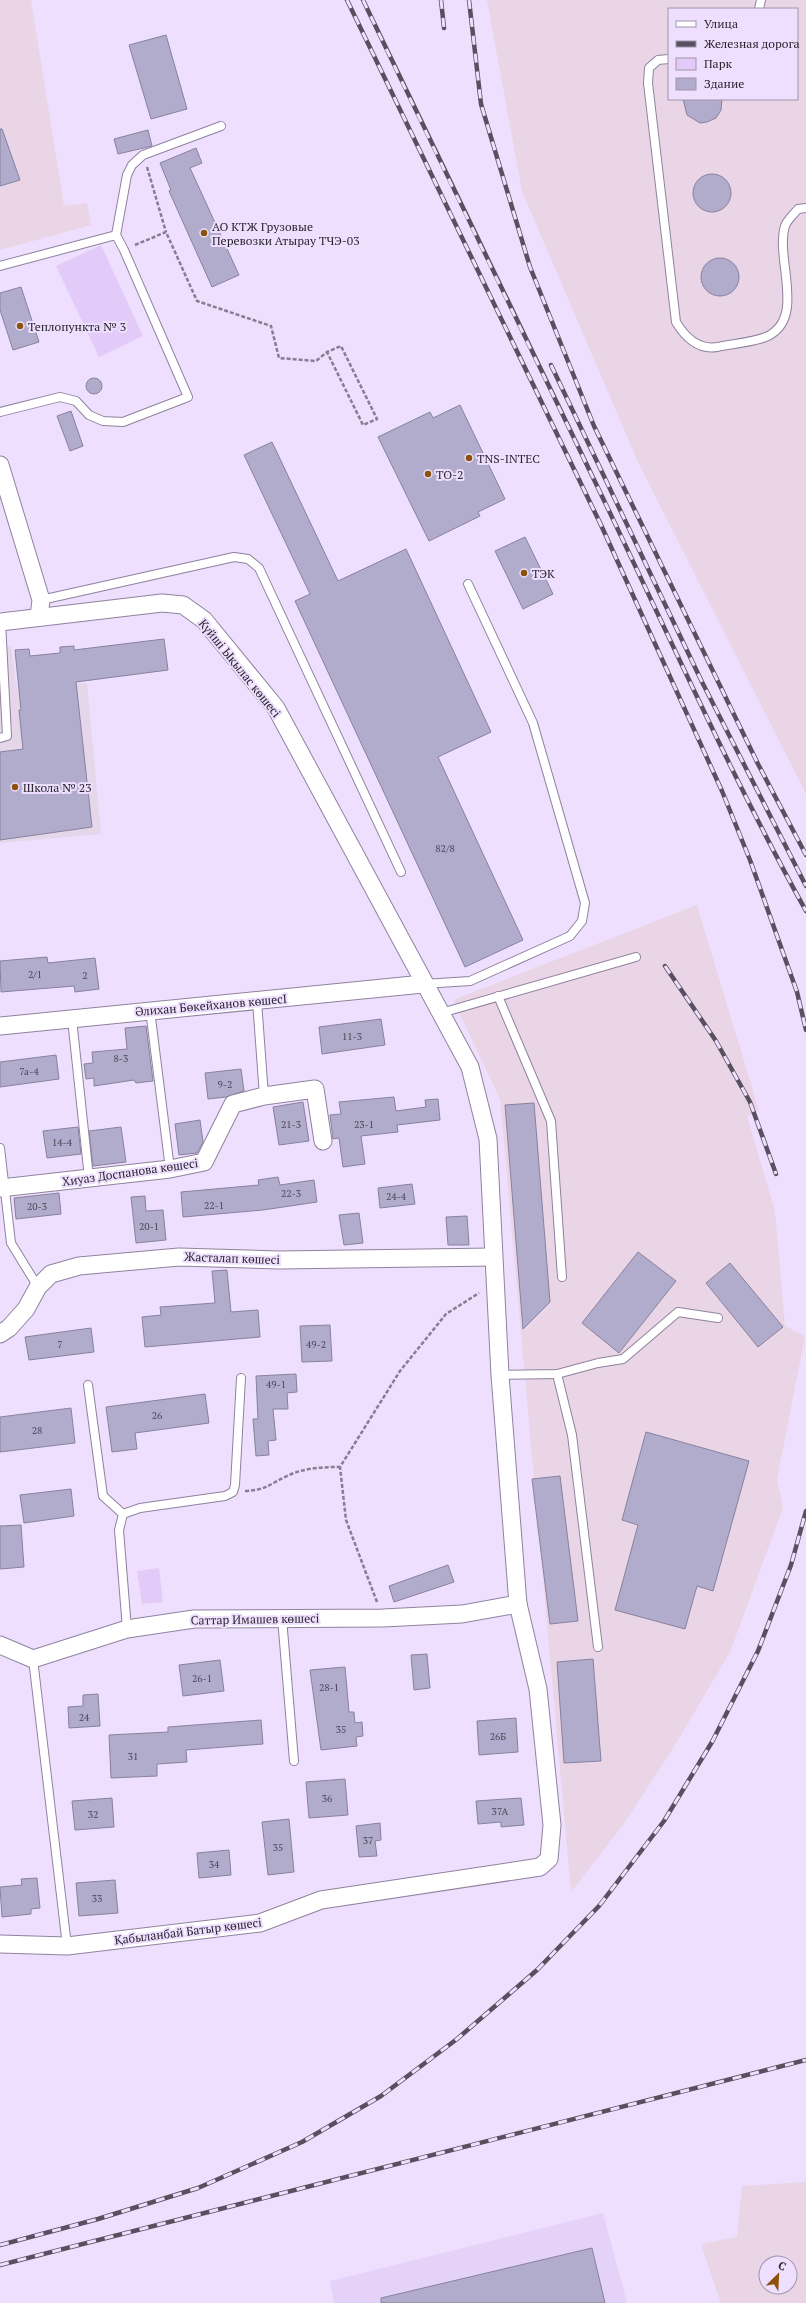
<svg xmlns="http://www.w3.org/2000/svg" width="806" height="2303" font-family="'PT Serif',serif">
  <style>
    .built { fill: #e5d2f8 }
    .industrial { fill: #e9d5e5; fill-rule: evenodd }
    .education { fill: #e5d6e9 }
    .green { fill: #e2cbf8 }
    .building { fill: #b2accc; stroke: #87819f }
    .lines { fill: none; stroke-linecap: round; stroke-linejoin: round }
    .lane-casing { stroke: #90829e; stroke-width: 10 }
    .street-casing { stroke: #90829e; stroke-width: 19 }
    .path { stroke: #877d91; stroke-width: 2.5; stroke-dasharray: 4 2; stroke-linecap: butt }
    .lane { stroke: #fff; stroke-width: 8 }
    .street { stroke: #fff; stroke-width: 17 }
    .rail-casing { stroke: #58505f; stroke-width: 4.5 }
    .rail { stroke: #eedffe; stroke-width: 3; stroke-dasharray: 9; stroke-linecap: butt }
    .poi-dot { fill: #8c510c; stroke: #eedffe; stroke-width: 1.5 }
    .labels { text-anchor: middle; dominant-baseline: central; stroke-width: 4; stroke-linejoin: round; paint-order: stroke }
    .number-label { font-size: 10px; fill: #4d4757 }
    .poi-label { font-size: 12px; fill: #2b2530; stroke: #eedffe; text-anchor: start }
    .street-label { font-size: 12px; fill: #2b2530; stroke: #eedffe }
  </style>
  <rect width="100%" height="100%" fill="#eedffe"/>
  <path class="built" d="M603 2213 627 2303H334L330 2281Z"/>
  <g class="industrial">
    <path d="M0 0H31L64 206 87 203 91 225 0 250Z"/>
    <path d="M487 0H806V794L638 462 522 191ZM669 9H797V99H669Z"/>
    <path d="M697 905 759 1111 747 1116 775 1211 785 1326 805 1336 777 1479 783 1508 730 1652 675 1745 623 1825 571 1892 500 1099 453 1000Z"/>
    <path d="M806 2182V2303H721L701 2244 737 2237 742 2186ZM766 2263H790V2287H766Z"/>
  </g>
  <path class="education" d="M11 646 17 689 87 683 101 834 0 843V647Z"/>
  <g class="green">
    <path d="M101 245 143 336 99 357 56 266Z"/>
    <path d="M159 1568 163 1602 142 1604 137 1571Z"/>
  </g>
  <g class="building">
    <path d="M166 35 187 109 151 119 129 45Z"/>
    <path d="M683 99H722L721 110 716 118 707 122 700 123 687 115Z"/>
    <path d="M0 129H2L20 180 0 186Z"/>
    <path d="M148 130 152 146 118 154 114 139Z"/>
    <path d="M196 148 202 163 190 168 239 275 212 287 169 191 171 190 160 163Z"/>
    <circle cx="712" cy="193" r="19"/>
    <circle cx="720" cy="277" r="19"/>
    <path d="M21 287 39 342 13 350 0 310V293Z"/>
    <circle cx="94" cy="386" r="8"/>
    <path d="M460 405 505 499 478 512 480 516 429 541 378 437 430 412 433 418Z"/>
    <path d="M71 411 83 446 70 451 57 416Z"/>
    <path d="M272 442 338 581 406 549 491 732 438 757 523 940 465 967 295 601 310 594 244 455Z"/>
    <path d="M525 537 553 594 523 609 495 551Z"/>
    <path d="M164 639 168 670 76 682 92 827 0 840V752L23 749 19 710H21L15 650 29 649 30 656 60 653V647L74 646V650Z"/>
    <path d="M47 957 48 963 95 958 99 989 75 992 74 986 1 992 0 961Z"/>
    <path d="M381 1019 385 1045 322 1054 319 1027Z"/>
    <path d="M146 1026 153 1081 136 1083 134 1080 94 1086V1078L86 1079 84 1064 93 1063 92 1052 127 1049 125 1028Z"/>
    <path d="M56 1055 59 1079 0 1087V1062Z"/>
    <path d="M241 1069 244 1091 226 1097 208 1099 205 1073Z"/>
    <path d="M394 1097 396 1111 426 1107 425 1100 438 1099 440 1120 397 1125 398 1132 361 1136 365 1164 343 1167 339 1138 333 1139 330 1115 341 1114 339 1102Z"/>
    <path d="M303 1102 309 1141 279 1145 273 1107Z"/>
    <path d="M534 1103 550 1302 523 1329 505 1105Z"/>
    <path d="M200 1120 203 1142 197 1153 179 1155 175 1124Z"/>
    <path d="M78 1127 81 1154 47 1158 43 1131Z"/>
    <path d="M121 1127 126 1162 93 1166 89 1131Z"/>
    <path d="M278 1177 280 1185 314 1180 317 1202 263 1210 183 1217 181 1192 259 1185 258 1180Z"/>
    <path d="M412 1184 415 1204 380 1208 378 1188Z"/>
    <path d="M59 1193 61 1214 16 1219 14 1198Z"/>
    <path d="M145 1196 146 1211 163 1210 166 1240 136 1243 131 1197Z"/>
    <path d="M359 1213 363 1243 344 1245 339 1215Z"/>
    <path d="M467 1216 469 1245H448L446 1217Z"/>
    <path d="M638 1252 676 1281 619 1353 582 1323Z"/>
    <path d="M730 1263 783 1327 758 1347 706 1283Z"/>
    <path d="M227 1270 231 1312 258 1310 260 1337 145 1347 142 1317 161 1315 160 1307 215 1303 212 1271Z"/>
    <path d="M330 1325 332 1361 302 1362 300 1326Z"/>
    <path d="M91 1328 94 1352 29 1360 25 1337Z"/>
    <path d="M296 1374 297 1392 287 1393 288 1409H273L276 1440 268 1441 269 1455 256 1456 253 1419H258L256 1376Z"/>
    <path d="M205 1394 209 1423 135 1433 137 1449 112 1452 106 1407Z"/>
    <path d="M71 1408 75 1443 0 1452V1417Z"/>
    <path d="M646 1432 749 1461 713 1591 697 1586 685 1629 615 1610 638 1525 622 1520Z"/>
    <path d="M560 1476 578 1621 550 1624 532 1479Z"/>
    <path d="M71 1489 74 1516 24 1523 20 1495Z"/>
    <path d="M21 1525 24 1567 0 1569V1526Z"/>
    <path d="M448 1565 454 1582 394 1602 389 1586Z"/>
    <path d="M427 1654 430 1688 414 1690 411 1655Z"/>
    <path d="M593 1659 601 1761 564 1763 557 1662Z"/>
    <path d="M220 1660 224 1691 183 1696 179 1665Z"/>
    <path d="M345 1667 349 1712H354L355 1723 362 1722 363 1736 356 1737 357 1746 321 1750 310 1670Z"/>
    <path d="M98 1694 100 1726 69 1728 68 1707 83 1706V1695Z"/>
    <path d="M516 1718 518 1752 479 1755 477 1721Z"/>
    <path d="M261 1720 263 1744 186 1750 187 1762 157 1764V1776L111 1778 109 1735 168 1732V1727Z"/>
    <path d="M345 1779 348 1815 309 1818 306 1782Z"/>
    <path d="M112 1798 114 1827 75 1830 72 1801Z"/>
    <path d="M521 1798 524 1825 501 1827V1822L478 1824 476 1801Z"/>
    <path d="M289 1819 294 1872 268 1875 262 1822Z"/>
    <path d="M380 1823 381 1840 375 1841 377 1856 359 1857 356 1826Z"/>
    <path d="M229 1850 231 1875 199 1878 197 1853Z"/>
    <path d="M37 1878 40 1908 31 1909V1914L2 1917 0 1887 22 1885 21 1879Z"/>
    <path d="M115 1880 118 1913 79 1916 76 1883Z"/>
    <path d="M592 2248 605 2303H381V2298Z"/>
  </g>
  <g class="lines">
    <defs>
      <g id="lane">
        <path d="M759 9 761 0"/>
        <path d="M669 59 658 60 649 68 648 83 676 322C685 337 698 350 717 347 731 344 756 342 768 336 806 317 775 259 785 226 787 220 794 214 798 209L806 208"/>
        <path d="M116 235 127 175 132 165 143 155 221 126"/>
        <path d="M0 266 116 235 124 250 188 397 123 422 103 421 89 415 76 401 60 397 0 412"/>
        <path d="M41 600 234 557 248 559 259 568 401 872"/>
        <path d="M0 738 7 736 1 622"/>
        <path d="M424 984 470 981 570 936 582 921 585 903 533 723 468 584"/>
        <path d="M498 996 551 1121 562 1277"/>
        <path d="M257 1001 264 1096"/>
        <path d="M150 1010 170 1169"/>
        <path d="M441 1013 636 957"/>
        <path d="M72 1019 89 1178"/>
        <path d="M0 1148 11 1243 38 1287"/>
        <path d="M557 1374 572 1435 598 1647"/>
        <path d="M500 1375 557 1374 598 1363 623 1359 678 1312 718 1318"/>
        <path d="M88 1385 103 1496 123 1514"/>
        <path d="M282 1618 294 1761"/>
        <path d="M127 1629 119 1530 123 1514 140 1508 225 1496 233 1492 235 1485 241 1378"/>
        <path d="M33 1659 67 1946"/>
      </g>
      <g id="street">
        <path d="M0 465 41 600 39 617"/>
        <path d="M0 622 162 603 183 605 204 620 276 708 470 1067 488 1139 500 1375 518 1604 538 1689 552 1825 549 1859 540 1867 321 1900 260 1923 67 1946 0 1944"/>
        <path d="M0 1026 423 984"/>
        <path d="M0 1188 170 1169 204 1162 233 1104 264 1096 315 1089 323 1141"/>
        <path d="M0 1334 9 1328 26 1309 38 1287 51 1274 79 1266 179 1257 279 1260 493 1257"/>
        <path d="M0 1645 33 1659 127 1629 194 1619 383 1618 462 1614 518 1604"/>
      </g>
    </defs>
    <use href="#lane" class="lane-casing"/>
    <use href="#street" class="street-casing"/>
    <g class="path">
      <path d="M147 167 166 232"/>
      <path d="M135 245 166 232 197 301 271 326 279 358 316 361 327 352 341 346 377 419 363 425 327 352"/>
      <path d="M245 1491C266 1490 268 1485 285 1477 302 1468 322 1467 340 1467"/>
      <path d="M377 1602 346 1520 340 1467 400 1371 446 1314 479 1293"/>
    </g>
    <use href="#lane" class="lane"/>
    <use href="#street" class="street"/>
    <defs>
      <g id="rail">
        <path d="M347 0 601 525 722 791 750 860 797 992 806 1030"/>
        <path d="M363 0C441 164 520 327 599 490 667 631 730 774 806 911"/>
        <path d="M441 0 444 28"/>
        <path d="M469 0 481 104 530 267 594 426 758 764 806 855"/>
        <path d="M551 365 702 682 806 886"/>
        <path d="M665 966 716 1041 750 1102 776 1174"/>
        <path d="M0 2245 98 2219 198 2188 302 2142 381 2096 457 2039 537 1970 599 1906 664 1821 712 1742 758 1651 791 1565 806 1511"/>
        <path d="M0 2265 806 2060"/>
      </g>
    </defs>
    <use href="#rail" class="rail-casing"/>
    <use href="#rail" class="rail"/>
  </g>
  <g class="poi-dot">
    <circle cx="204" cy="233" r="4"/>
    <circle cx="20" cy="326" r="4"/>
    <circle cx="469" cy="458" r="4"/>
    <circle cx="428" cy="474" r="4"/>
    <circle cx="524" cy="573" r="4"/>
    <circle cx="15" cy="787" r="4"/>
  </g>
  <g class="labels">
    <g class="number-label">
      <text x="445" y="848">82/8</text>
      <text x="35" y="974">2/1</text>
      <text x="85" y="975">2</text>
      <text x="352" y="1036">11-3</text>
      <text x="121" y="1058">8-3</text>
      <text x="29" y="1071">7a-4</text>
      <text x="225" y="1084">9-2</text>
      <text x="291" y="1124">21-3</text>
      <text x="364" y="1124">23-1</text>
      <text x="62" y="1142">14-4</text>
      <text x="291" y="1193">22-3</text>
      <text x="396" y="1196">24-4</text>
      <text x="214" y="1205">22-1</text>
      <text x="37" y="1206">20-3</text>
      <text x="149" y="1226">20-1</text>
      <text x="60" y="1344">7</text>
      <text x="316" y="1344">49-2</text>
      <text x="276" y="1384">49-1</text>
      <text x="157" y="1415">26</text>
      <text x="37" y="1430">28</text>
      <text x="202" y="1678">26-1</text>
      <text x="329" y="1687">28-1</text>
      <text x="84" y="1717">24</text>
      <text x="341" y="1729">35</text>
      <text x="498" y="1736">26Б</text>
      <text x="133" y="1756">31</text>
      <text x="327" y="1798">36</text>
      <text x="500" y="1811">37А</text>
      <text x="93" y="1814">32</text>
      <text x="368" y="1840">37</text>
      <text x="278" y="1847">35</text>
      <text x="214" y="1864">34</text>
      <text x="97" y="1898">33</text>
    </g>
    <g class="poi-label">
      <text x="212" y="226">АО КТЖ Грузовые<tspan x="212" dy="14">Перевозки Атырау ТЧЭ-03</tspan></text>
      <text x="28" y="326">Теплопункта № 3</text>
      <text x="477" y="458">TNS-INTEC</text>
      <text x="436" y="474">ТО-2</text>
      <text x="532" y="573">ТЭК</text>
      <text x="23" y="787">Школа № 23</text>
    </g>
    <g class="street-label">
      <text transform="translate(240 668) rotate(51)">Күйші Ықылас көшесі</text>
      <text transform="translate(211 1005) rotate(-5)">Әлихан Бөкейханов көшесI</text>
      <text transform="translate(130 1172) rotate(-8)">Хиуаз Доспанова көшесі</text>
      <text transform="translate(232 1258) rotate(2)">Жасталап көшесі</text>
      <text transform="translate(255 1619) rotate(-1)">Саттар Имашев көшесі</text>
      <text transform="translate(188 1931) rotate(-7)">Қабыланбай Батыр көшесі</text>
    </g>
  </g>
  <rect x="668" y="8" width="130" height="92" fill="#eedffe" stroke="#a095ac"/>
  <rect x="676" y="21" width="20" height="6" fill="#ffffff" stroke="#a095ac"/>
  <text x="704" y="28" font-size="12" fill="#2b2530">Улица</text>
  <rect x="676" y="41" width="20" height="6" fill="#58505f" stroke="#a095ac"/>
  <text x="704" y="48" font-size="12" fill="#2b2530">Железная дорога</text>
  <rect x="676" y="58" width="20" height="12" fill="#e2cbf8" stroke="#a095ac"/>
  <text x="704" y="68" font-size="12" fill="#2b2530">Парк</text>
  <rect x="676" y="78" width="20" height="12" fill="#b2accc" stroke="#a095ac"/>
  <text x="704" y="88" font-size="12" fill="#2b2530">Здание</text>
  <g transform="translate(778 2275) rotate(24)"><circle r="19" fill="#eedffe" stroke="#a095ac"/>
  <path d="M0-3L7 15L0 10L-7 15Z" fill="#8c510c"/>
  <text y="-6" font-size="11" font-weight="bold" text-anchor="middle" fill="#2b2530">С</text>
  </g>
</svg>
